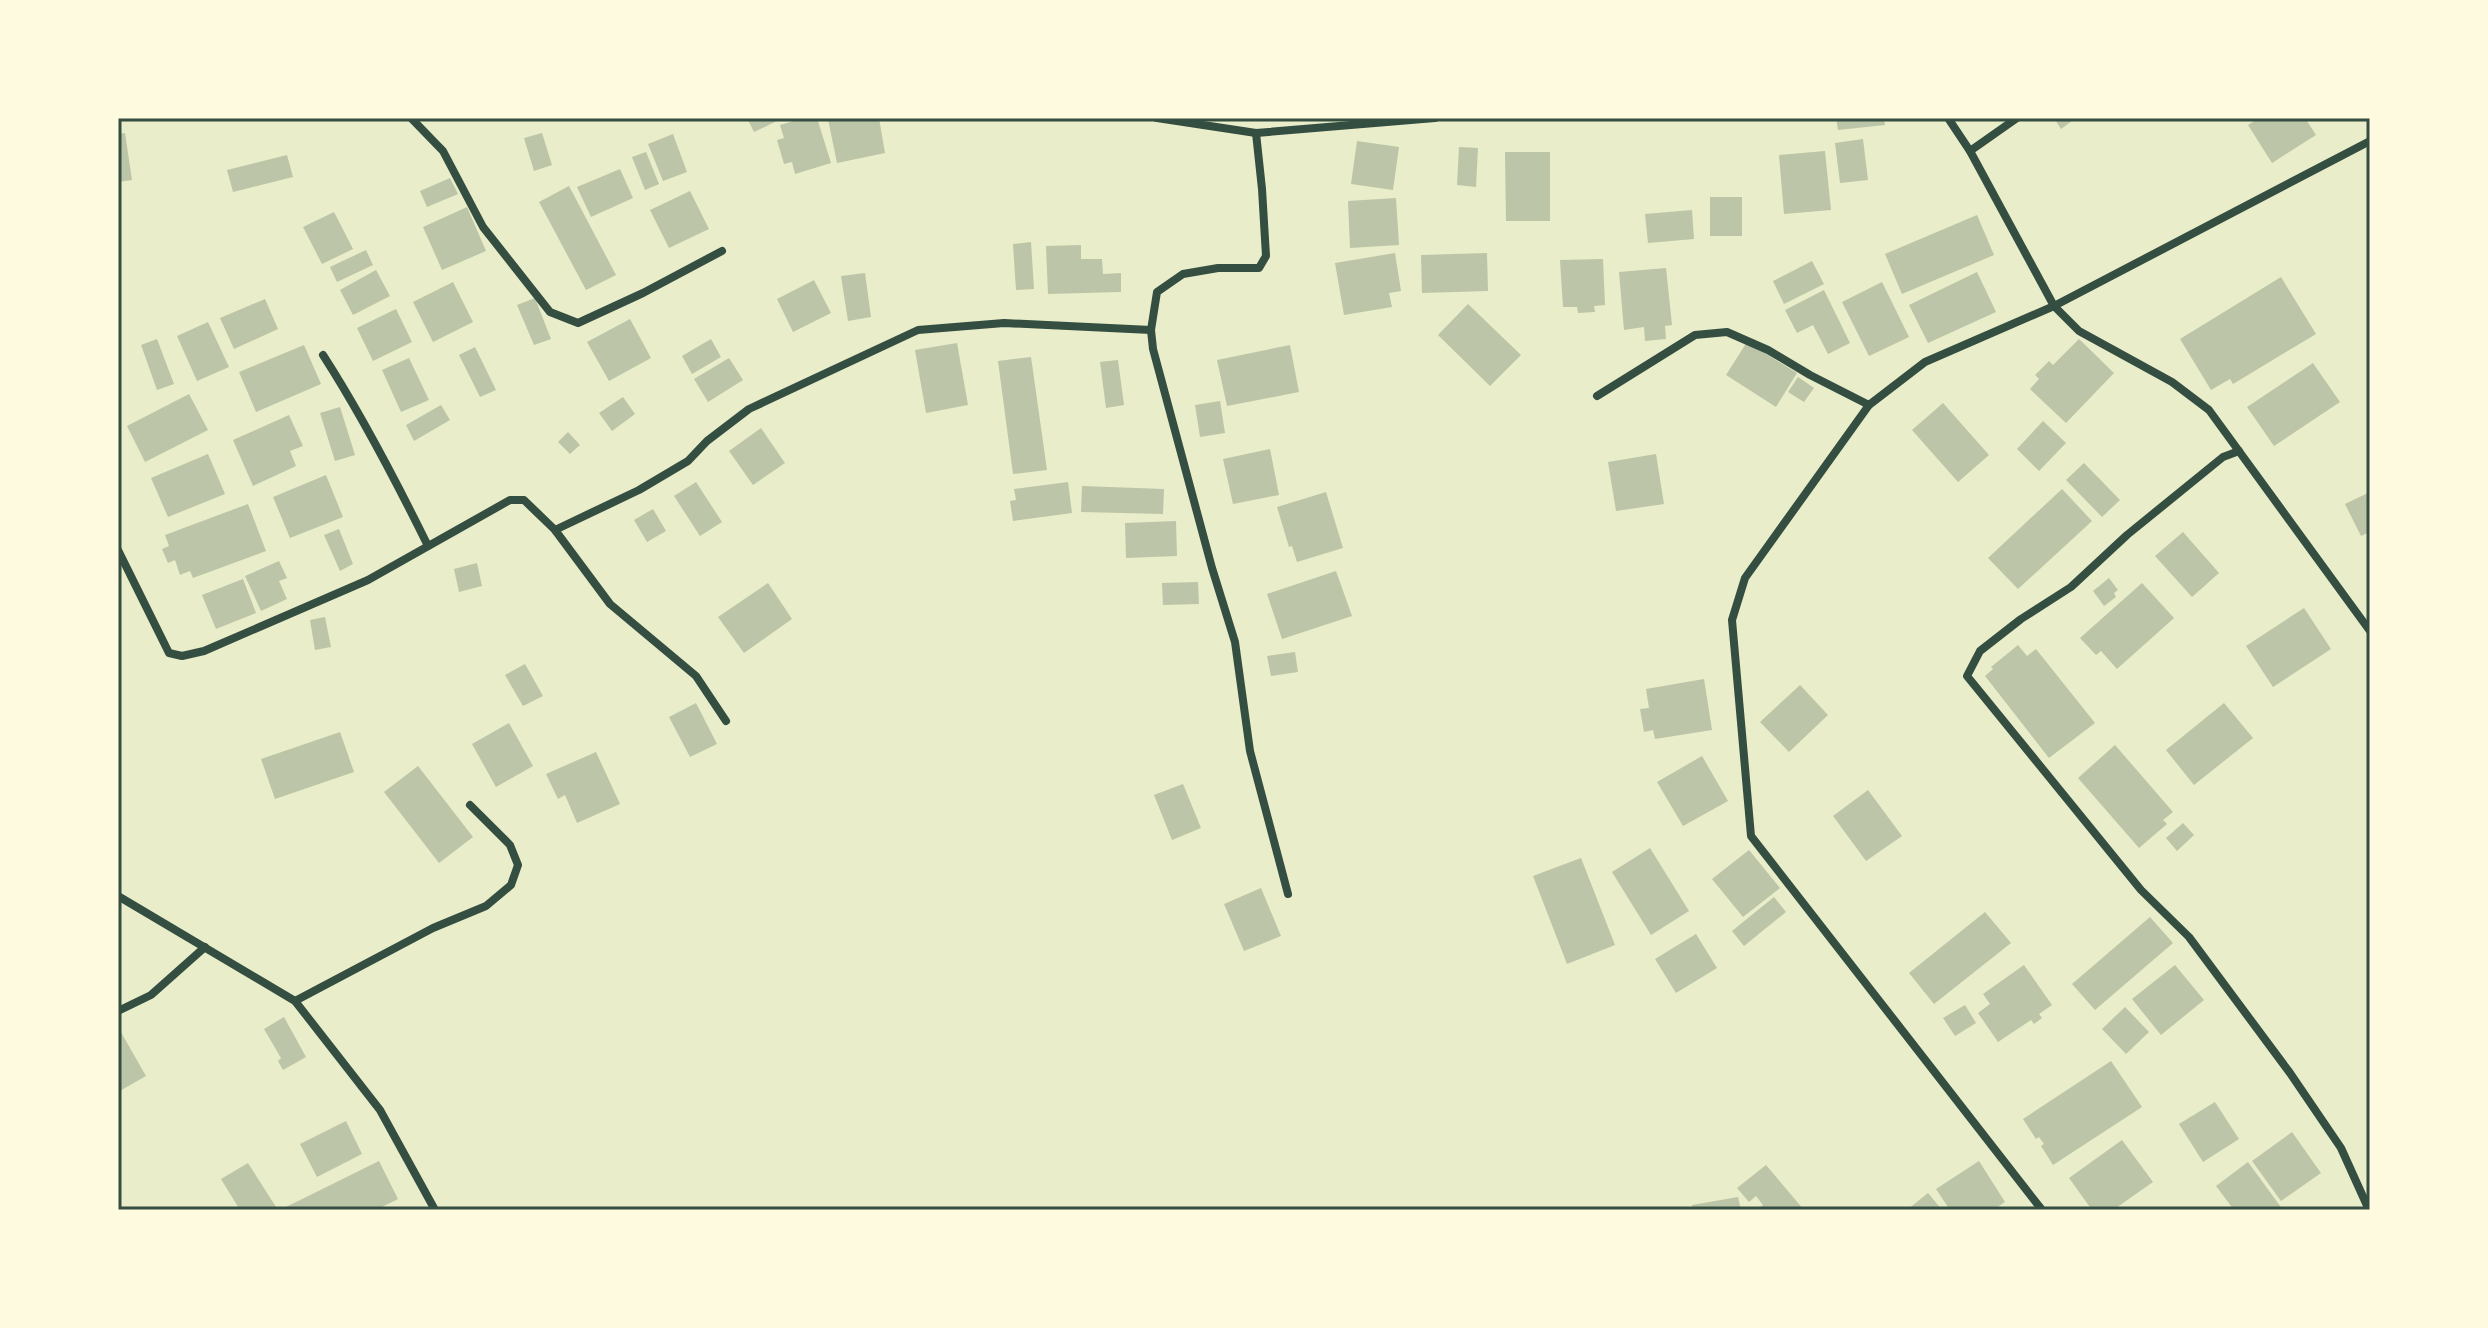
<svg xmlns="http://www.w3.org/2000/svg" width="2488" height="1328" font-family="'DejaVu Sans',sans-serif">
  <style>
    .building { fill: #bcc5a7 }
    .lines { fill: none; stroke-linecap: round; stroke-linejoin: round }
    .minor { stroke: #344e41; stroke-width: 8 }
    .neatline { fill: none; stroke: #344e41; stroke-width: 3 }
  </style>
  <rect width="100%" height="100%" fill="#e9edc9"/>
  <g class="building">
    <path d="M747 118H783L754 132Z"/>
    <path d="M804 118H817L831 163 795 174 792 162 784 164 777 140 784 138 780 125Z"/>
    <path d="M834 118H879L885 153 837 163 828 119Z"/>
    <path d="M1836 118H1884L1885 125 1838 130Z"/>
    <path d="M2054 118H2076L2061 129Z"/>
    <path d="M2259 118H2305L2316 135 2272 163 2248 125Z"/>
    <path d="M125 133 132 180 118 182V134Z"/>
    <path d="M542 133 552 165 534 171 524 138Z"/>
    <path d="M673 134 687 172 663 181 648 144Z"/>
    <path d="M1863 139 1868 180 1840 183 1835 143Z"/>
    <path d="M1357 141 1399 147 1393 190 1351 184Z"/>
    <path d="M1459 147 1478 148 1476 187 1457 185Z"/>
    <path d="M1825 151 1831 210 1784 214 1779 155Z"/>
    <path d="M646 152 659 184 645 190 632 157Z"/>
    <path d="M1505 152H1550V221H1506Z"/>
    <path d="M287 155 293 177 233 192 227 170Z"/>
    <path d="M620 169 633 198 591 217 577 187Z"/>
    <path d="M450 178 458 194 427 207 420 191Z"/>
    <path d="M569 186 616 275 586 290 539 202Z"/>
    <path d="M690 191 709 229 669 248 650 210Z"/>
    <rect x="1710" y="197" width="32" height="39"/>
    <path d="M1396 198 1399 245 1350 248 1348 201Z"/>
    <path d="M467 207 486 251 442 270 423 227Z"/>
    <path d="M1692 210 1694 239 1648 243 1645 214Z"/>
    <path d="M334 212 353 249 322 264 303 227Z"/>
    <path d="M1977 215 1994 255 1902 294 1885 254Z"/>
    <path d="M1031 242 1034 289 1016 290 1013 244Z"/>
    <path d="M1081 245V259H1102L1103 274 1121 273V292L1048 294 1046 246Z"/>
    <path d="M366 250 373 265 337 282 330 267Z"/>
    <path d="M1395 253 1401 291 1389 293 1392 307 1344 315 1335 263Z"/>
    <path d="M1487 253 1488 291 1422 293 1421 255Z"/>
    <path d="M1603 259 1605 305 1594 306 1595 312 1578 313 1577 307H1563L1560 260Z"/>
    <path d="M1812 261 1824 284 1784 304 1773 281Z"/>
    <path d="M1666 268 1672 325 1665 326 1666 339 1645 341 1644 327 1624 330 1619 272Z"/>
    <path d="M376 270 390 296 353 315 340 290Z"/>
    <path d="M1977 272 1996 312 1928 343 1909 305Z"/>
    <path d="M865 273 871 317 848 321 841 276Z"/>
    <path d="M2281 277 2316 334 2233 384 2230 379 2211 390 2180 339Z"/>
    <path d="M814 280 831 313 793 332 777 299Z"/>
    <path d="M453 282 473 322 433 342 413 302Z"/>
    <path d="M1882 282 1909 337 1869 356 1842 302Z"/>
    <path d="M1824 290 1850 343 1828 354 1813 325 1797 333 1785 310Z"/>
    <path d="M535 298 551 339 534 345 517 305Z"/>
    <path d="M265 299 278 329 234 349 220 318Z"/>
    <path d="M1468 304 1521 355 1490 386 1438 335Z"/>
    <path d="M396 309 412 342 373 361 357 328Z"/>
    <path d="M630 319 651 358 609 381 587 342Z"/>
    <path d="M208 322 229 367 197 381 177 336Z"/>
    <path d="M157 339 174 384 157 390 141 345Z"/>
    <path d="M711 339 721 357 692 374 682 356Z"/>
    <path d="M2079 339 2114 373 2066 423 2030 389 2039 379 2035 375 2049 361 2053 365Z"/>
    <path d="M1747 342 1797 373 1776 407 1726 375Z"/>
    <path d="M957 343 968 405 926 413 915 350Z"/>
    <path d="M304 345 321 384 256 412 239 372Z"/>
    <path d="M1290 345 1299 392 1227 406 1217 360Z"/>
    <path d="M475 347 496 390 480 397 459 355Z"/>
    <path d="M1031 357 1047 470 1013 474 998 361Z"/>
    <path d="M409 358 429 400 401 412 382 370Z"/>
    <path d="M729 358 743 380 708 402 694 379Z"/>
    <path d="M1118 360 1124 405 1106 408 1100 362Z"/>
    <path d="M2313 363 2340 402 2274 446 2247 407Z"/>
    <path d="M1798 377 1814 388 1804 402 1788 392Z"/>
    <path d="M189 394 208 430 145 462 127 426Z"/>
    <path d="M623 397 635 414 612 431 599 413Z"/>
    <path d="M1220 401 1225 433 1200 437 1195 405Z"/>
    <path d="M1943 403 1989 455 1958 482 1912 430Z"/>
    <path d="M441 405 450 420 414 441 406 425Z"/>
    <path d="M340 407 355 455 335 461 320 413Z"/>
    <path d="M289 415 303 446 290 451 296 466 253 486 233 440Z"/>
    <path d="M2043 421 2066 443 2039 471 2017 449Z"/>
    <path d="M761 428 785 463 753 485 729 451Z"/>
    <path d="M568 432 580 445 570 454 558 442Z"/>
    <path d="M1270 449 1279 495 1233 504 1223 459Z"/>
    <path d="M208 454 225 494 168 517 151 478Z"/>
    <path d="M1656 454 1664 504 1616 511 1608 462Z"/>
    <path d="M2084 463 2120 500 2102 517 2066 480Z"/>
    <path d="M326 475 343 517 290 538 273 497Z"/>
    <path d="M696 482 722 522 700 536 674 496Z"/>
    <path d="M1068 482 1072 513 1013 521 1010 501 1016 500 1014 489Z"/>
    <path d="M1082 486 1164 489 1163 514 1081 512Z"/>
    <path d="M2062 489 2092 521 2018 589 1988 558Z"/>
    <path d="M1326 492 1343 548 1297 562 1292 546 1289 547 1277 507Z"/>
    <path d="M2370 492V532L2361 536 2345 504Z"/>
    <path d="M248 504 266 551 193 578 190 571 180 575 175 560 168 563 162 549 169 546 165 535Z"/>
    <path d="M653 509 666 531 647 542 634 520Z"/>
    <path d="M1176 521 1177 556 1126 558 1125 523Z"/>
    <path d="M339 529 353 564 340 571 324 535Z"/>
    <path d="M2183 532 2219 573 2192 597 2155 556Z"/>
    <path d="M279 561 287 578 279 581 287 599 261 611 245 576Z"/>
    <path d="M477 563 482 586 459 592 454 569Z"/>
    <path d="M1336 571 1352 616 1282 639 1267 594Z"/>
    <path d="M2109 578 2118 590 2114 593 2116 597 2104 606 2093 591Z"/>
    <path d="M243 579 256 613 216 629 202 595Z"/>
    <path d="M1198 582 1199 604 1163 605 1162 583Z"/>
    <path d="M768 583 792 619 744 653 718 617Z"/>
    <path d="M2142 583 2174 618 2117 669 2101 651 2096 655 2080 638Z"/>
    <path d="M2304 608 2331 649 2273 687 2246 646Z"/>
    <path d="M325 617 331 647 315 650 310 620Z"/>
    <path d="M2018 645 2027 656 2036 649 2095 723 2049 758 1985 676 1993 669 1991 667Z"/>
    <path d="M1295 652 1298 672 1271 676 1267 656Z"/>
    <path d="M525 664 543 696 523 706 505 675Z"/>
    <path d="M1704 679 1712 730 1655 739 1653 730 1644 732 1640 709 1649 708 1646 689Z"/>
    <path d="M1800 685 1828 715 1789 752 1760 722Z"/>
    <path d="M696 703 717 744 690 757 669 717Z"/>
    <path d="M2224 703 2253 738 2194 785 2166 750Z"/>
    <path d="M509 723 533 766 496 787 472 744Z"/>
    <path d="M340 732 354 772 275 799 261 759Z"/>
    <path d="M2115 745 2173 812 2163 820 2167 824 2139 848 2078 778Z"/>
    <path d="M596 752 620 804 577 823 565 795 558 799 546 774Z"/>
    <path d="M1702 756 1728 801 1683 826 1657 782Z"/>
    <path d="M418 766 473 837 439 863 384 792Z"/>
    <path d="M1183 784 1201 828 1172 840 1154 795Z"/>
    <path d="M1868 790 1902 836 1866 861 1833 816Z"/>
    <path d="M2183 823 2194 835 2177 851 2166 838Z"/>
    <path d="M1650 848 1689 911 1651 935 1612 872Z"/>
    <path d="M1749 850 1780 888 1743 917 1712 879Z"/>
    <path d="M1581 858 1615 945 1567 964 1533 876Z"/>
    <path d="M1261 888 1281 936 1244 951 1224 904Z"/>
    <path d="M1774 897 1786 912 1744 946 1732 931Z"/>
    <path d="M1985 912 2011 943 1934 1004 1909 973Z"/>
    <path d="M2150 917 2173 943 2095 1010 2072 984Z"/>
    <path d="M1696 934 1717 968 1676 993 1655 959Z"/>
    <path d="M2024 965 2052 1005 2039 1014 2042 1018 2034 1024 2031 1020 1998 1042 1978 1013 1990 1004 1983 994Z"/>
    <path d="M2175 965 2204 1000 2161 1035 2132 999Z"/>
    <path d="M1965 1005 1976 1023 1955 1036 1943 1018Z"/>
    <path d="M2125 1007 2149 1032 2126 1054 2102 1029Z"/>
    <path d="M284 1017 306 1057 283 1070 278 1061 281 1058 264 1029Z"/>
    <path d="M118 1027 146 1076 118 1092Z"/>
    <path d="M2111 1061 2142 1107 2053 1165 2041 1146 2044 1144 2039 1137 2036 1139 2023 1119Z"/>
    <path d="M2215 1102 2239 1139 2203 1162 2179 1124Z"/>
    <path d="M346 1121 362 1154 317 1177 300 1144Z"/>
    <path d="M2292 1132 2321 1173 2281 1201 2252 1161Z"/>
    <path d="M2122 1140 2153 1182 2113 1210H2092L2069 1178Z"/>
    <path d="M379 1161 398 1199 376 1210H287L286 1207Z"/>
    <path d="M1979 1161 2005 1202 1993 1210H1950L1936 1189Z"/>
    <path d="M2248 1162 2283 1210H2234L2216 1186Z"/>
    <path d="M248 1163 276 1207 271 1210H240L221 1179Z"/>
    <path d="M1766 1165 1804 1210H1758L1763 1205 1756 1196 1749 1202 1737 1188Z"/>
    <path d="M1928 1193 1942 1210H1907Z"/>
    <path d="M1738 1197 1741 1210H1693L1692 1205Z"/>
  </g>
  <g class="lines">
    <g class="minor">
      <path d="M411 118 443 151 483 227 550 312 578 323 643 293 722 251"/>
      <path d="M1157 118 1256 133 1435 118"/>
      <path d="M1948 118 1970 151 2054 306 2079 331 2172 382 2209 410 2370 631"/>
      <path d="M1256 133 1262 189 1266 256 1259 268H1218L1183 274 1157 292 1151 330 1153 349 1212 568 1235 642 1250 751 1288 894"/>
      <path d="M1970 151 2017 118"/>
      <path d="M323 355C363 417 396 481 428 546"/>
      <path d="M1597 396 1695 335 1727 332 1768 350 1810 375 1869 405"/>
      <path d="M2239 451 2223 457 2127 535 2071 587 2021 619 1980 651 1967 676 2141 890 2189 937 2290 1073 2341 1148 2369 1210"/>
      <path d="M555 530 639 490 688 461 707 441 749 409 918 330 1004 323 1151 330"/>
      <path d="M118 550 169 653 182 656 204 651 368 580 510 500H524L555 530 610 604 696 676 726 721"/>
      <path d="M118 896 295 1001 380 1110 435 1210"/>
      <path d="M295 1001 433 928 486 906 511 885 518 865 510 845 470 805"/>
      <path d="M118 1011 151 995 205 947"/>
      <path d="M2042 1210 1751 836 1732 620 1745 578 1869 405 1925 362 2054 306 2370 141"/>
    </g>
  </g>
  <rect width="2488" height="1328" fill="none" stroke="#fefae0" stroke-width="240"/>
  <rect x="120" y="120" width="2248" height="1088" class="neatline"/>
</svg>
